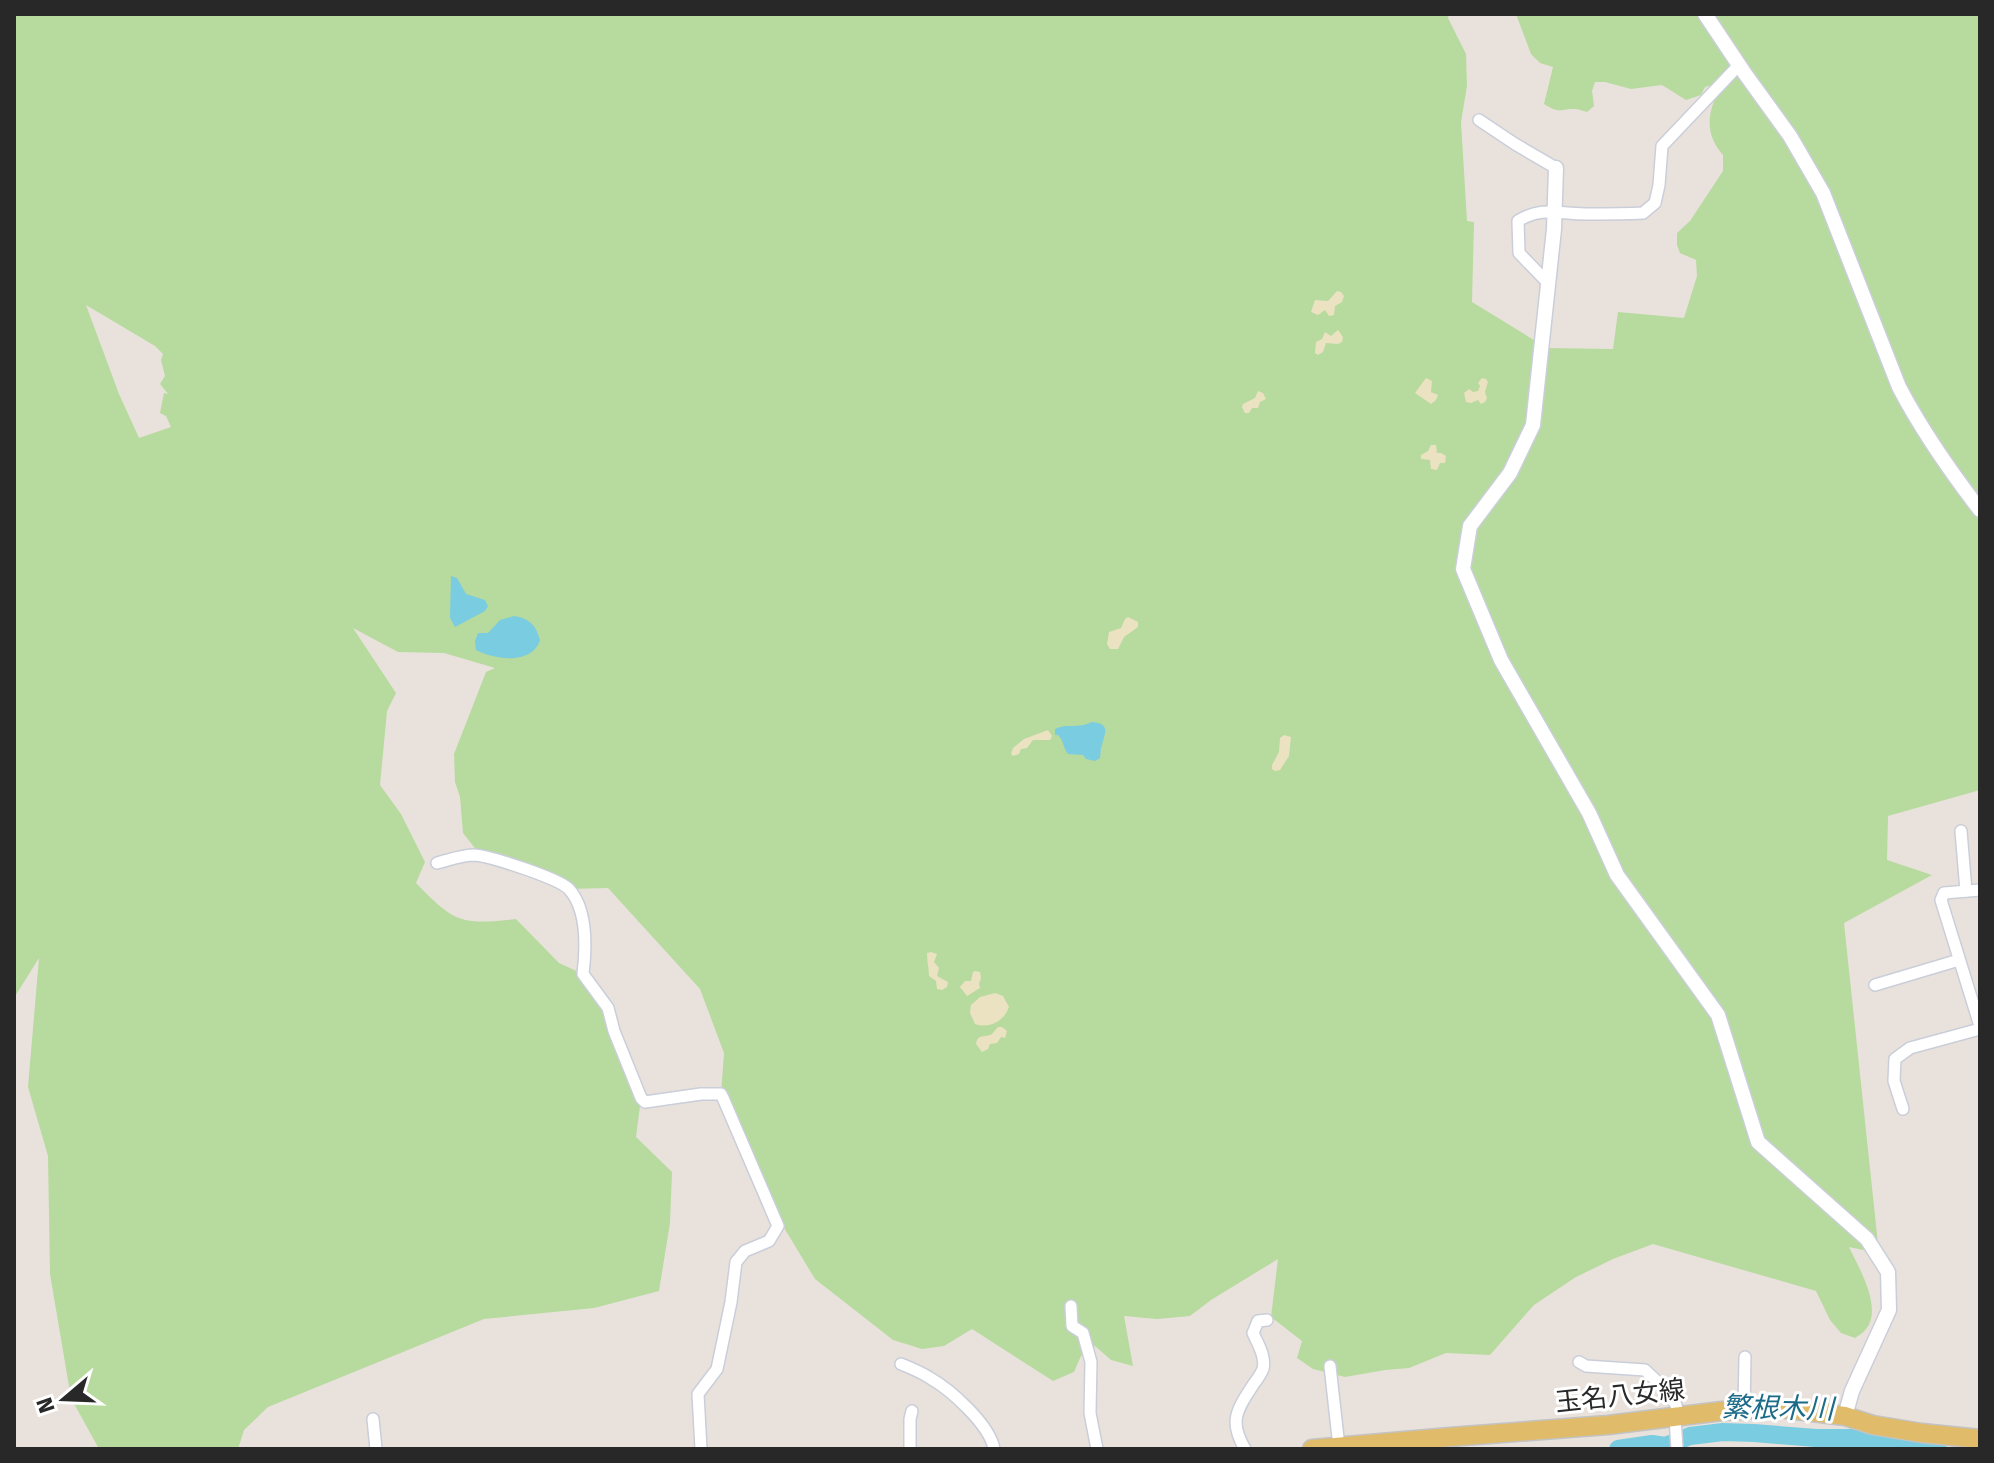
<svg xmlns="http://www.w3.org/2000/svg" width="1994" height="1463" font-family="'Fira Sans','Noto Sans JP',sans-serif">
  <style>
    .green { fill: #b7da9e; fill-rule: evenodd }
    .sand { fill: #ebe2c2 }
    .water { fill: #7acce0 }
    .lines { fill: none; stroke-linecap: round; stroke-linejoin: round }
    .river { stroke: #7acce0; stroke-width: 18 }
    .minor-casing { stroke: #caced9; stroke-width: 14 }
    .tertiary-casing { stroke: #caced9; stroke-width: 17 }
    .primary-casing { stroke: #c3c3c3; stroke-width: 21 }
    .minor { stroke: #fff; stroke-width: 11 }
    .tertiary { stroke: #fff; stroke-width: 14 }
    .primary { stroke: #e0bc6a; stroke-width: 18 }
    .labels { text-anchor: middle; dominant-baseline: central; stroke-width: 6; stroke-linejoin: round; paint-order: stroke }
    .street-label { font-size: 26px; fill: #282828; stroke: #fff }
    .water-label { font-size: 28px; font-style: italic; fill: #1c6b89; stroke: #fff }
  </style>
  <rect width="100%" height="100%" fill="#e9e2dc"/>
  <path class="green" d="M14 14H1449L1448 18 1466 54 1467 86 1461 122 1467 221 1474 222 1472 302 1547 348 1613 349 1618 312 1684 318 1697 276 1696 260 1680 253 1677 245V233L1690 221 1723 171V155C1704 133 1707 112 1721 87L1716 84 1705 87 1701 95 1686 100 1662 85 1631 89 1605 82H1595L1592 91 1594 106 1587 112C1583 111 1579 109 1575 109 1560 108 1561 115 1544 104L1553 67 1540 63 1531 54 1516 14H1980V790L1888 816 1887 860 1932 875 1844 923 1878 1244 1863 1250 1849 1247C1859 1268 1883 1308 1866 1329 1863 1333 1859 1335 1855 1338L1841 1333 1830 1320 1816 1291 1653 1244 1613 1259 1576 1277 1534 1305 1490 1355 1446 1353 1409 1368 1385 1370 1345 1377 1313 1369 1297 1358 1302 1341 1271 1317 1278 1259 1211 1300 1190 1316 1157 1319 1124 1316 1133 1366 1111 1360 1095 1346 1081 1356 1074 1372 1053 1381 972 1329 944 1346 922 1349 893 1340 815 1279 763 1193 721 1094 724 1053 700 989 608 888 568 889 478 852 463 833 460 797 455 782 454 754 486 672 495 668 444 653 398 652 353 628 396 693 387 711 380 785 401 814 425 862 416 883C455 923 460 925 516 919L559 963 583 974 608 1008 641 1098 636 1137 672 1172 670 1223 659 1291 594 1308 484 1319 268 1407 244 1430 238 1449H99L71 1398 50 1274 48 1156 28 1087 39 958 14 998ZM86 305 155 346 163 354 161 360 165 376 160 384 168 394 164 393 160 413 166 416 171 427 139 438 119 394Z"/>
  <g class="sand">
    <path d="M1337 291 1341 292 1344 296 1342 302 1335 306 1334 315 1329 316 1325 310 1318 315 1311 312 1315 300 1328 301Z"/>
    <path d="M1338 330 1343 337 1342 342 1338 344 1326 343 1323 352 1318 355 1315 353 1316 342 1322 339 1325 332 1331 336Z"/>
    <path d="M1426 378 1432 381 1431 392 1438 395 1436 400 1431 404 1415 393Z"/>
    <path d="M1482 378 1486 379 1488 382 1485 392 1487 398 1485 402 1481 404 1478 400 1471 403 1466 402 1464 393 1469 389 1473 392 1478 391 1480 386 1478 383Z"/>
    <path d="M1258 391 1263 393 1266 399 1260 402 1258 408H1252L1249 413H1245L1242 407 1243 404 1255 398Z"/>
    <path d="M1431 445H1436L1437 453H1441L1446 456 1445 463H1440L1437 470 1431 469 1430 460 1421 459V455L1428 451Z"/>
    <path d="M1128 617 1138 622V627L1124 637 1118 649H1110L1107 644 1109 632 1121 628 1125 619Z"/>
    <path d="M1048 730 1052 736 1050 740H1033L1027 748 1021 749 1019 754 1013 756 1011 754 1013 748 1024 739Z"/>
    <path d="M1284 735 1291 737 1289 756 1280 770 1275 771 1272 769V765L1279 752 1280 738Z"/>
    <path d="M931 952 937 954 934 962 939 968 937 976 948 982 947 987 942 990 937 989 936 981 929 976C929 968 927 962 927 953Z"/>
    <path d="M975 971 980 972 981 978 979 984 980 988 967 996 960 987 965 981H971L973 972Z"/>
    <path d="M995 993 1003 996 1009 1007C1004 1021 990 1029 975 1024L970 1013 971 1005 980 997Z"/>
    <path d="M998 1027H1002L1007 1031 1005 1038 1001 1037 997 1043 990 1044 988 1049 982 1052 976 1044C978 1033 985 1038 992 1034Z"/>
  </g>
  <g class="water">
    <path d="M451 576 457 578 466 594 485 600 488 606 485 611 455 627 450 618Z"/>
    <path d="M514 616C529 618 536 625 540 640 532 665 495 660 476 650L475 641 478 633H488L500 620Z"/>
    <path d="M1092 722C1111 724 1105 733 1102 745 1100 749 1101 753 1100 758L1095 761 1086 759 1083 755 1068 754C1063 748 1064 741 1058 735H1055V729C1067 723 1079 729 1092 722Z"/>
  </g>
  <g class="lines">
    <path class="river" d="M1618 1449 1652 1444 1665 1446 1690 1436 1723 1432 1754 1433 1816 1438H1867L1938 1449"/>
    <defs>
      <g id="minor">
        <path d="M1479 120 1515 144 1556 168"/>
        <path d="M1548 283 1519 253 1518 221C1542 206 1558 214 1585 214 1604 214 1624 214 1643 213L1655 203 1659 185 1662 146 1739 65"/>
        <path d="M1961 831 1966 891"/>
        <path d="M437 863C449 860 462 855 474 855 490 856 558 878 569 889 588 910 586 949 583 974L608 1008 614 1031 641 1098 645 1102 701 1094H721L723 1098 778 1226 769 1241 745 1251 736 1262 731 1302 717 1369 698 1394 701 1449"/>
        <path d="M1980 890 1944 893 1941 900 1980 1026"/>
        <path d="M1875 985 1959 960"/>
        <path d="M1903 1109 1894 1081 1895 1059 1910 1048 1980 1029"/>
        <path d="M1071 1306 1072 1326 1083 1333 1091 1362 1090 1413 1097 1449"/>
        <path d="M1579 1362 1586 1366 1645 1370 1665 1389 1676 1405 1679 1417"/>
        <path d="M901 1364C911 1368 921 1372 930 1378 951 1390 990 1425 994 1449"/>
        <path d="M1330 1366 1339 1447"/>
        <path d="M1744 1410 1745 1357"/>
        <path d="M1675 1417 1677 1449"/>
        <path d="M373 1419 376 1449"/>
        <path d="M910 1449V1419L912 1411"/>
        <path d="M1245 1449C1229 1422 1236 1411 1253 1385 1256 1381 1261 1374 1263 1369 1266 1357 1258 1344 1253 1333L1258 1321 1267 1320"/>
      </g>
      <g id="tertiary">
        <path d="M1705 14 1743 71 1790 136 1823 193 1899 387C1922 431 1950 471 1980 510"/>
        <path d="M1556 168 1554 229 1533 425 1510 473 1470 526 1463 569 1501 660 1589 813 1617 875 1718 1015 1758 1142 1867 1239 1888 1272 1889 1310 1852 1391 1845 1416"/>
      </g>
      <path id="primary" d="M1312 1449 1450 1437 1608 1425 1722 1411 1780 1408 1845 1416 1873 1425 1922 1433 1980 1439"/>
    </defs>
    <use href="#minor" class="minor-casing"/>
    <use href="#tertiary" class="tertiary-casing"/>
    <use href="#primary" class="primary-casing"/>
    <use href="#minor" class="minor"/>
    <use href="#tertiary" class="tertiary"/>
    <use href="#primary" class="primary"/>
  </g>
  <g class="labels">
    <g class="street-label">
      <text transform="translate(1620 1396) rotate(-6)">玉名八女線</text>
    </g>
    <g class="water-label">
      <text transform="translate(1778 1408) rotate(1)">繁根木川</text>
    </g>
  </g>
  <rect width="1994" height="1463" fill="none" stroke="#282828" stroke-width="32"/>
  <g transform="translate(64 1399) rotate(251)" stroke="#ffffff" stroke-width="6" paint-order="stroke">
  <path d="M0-6L14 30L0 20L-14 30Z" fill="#282828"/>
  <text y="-12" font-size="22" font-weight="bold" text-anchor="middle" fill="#282828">N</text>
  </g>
</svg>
